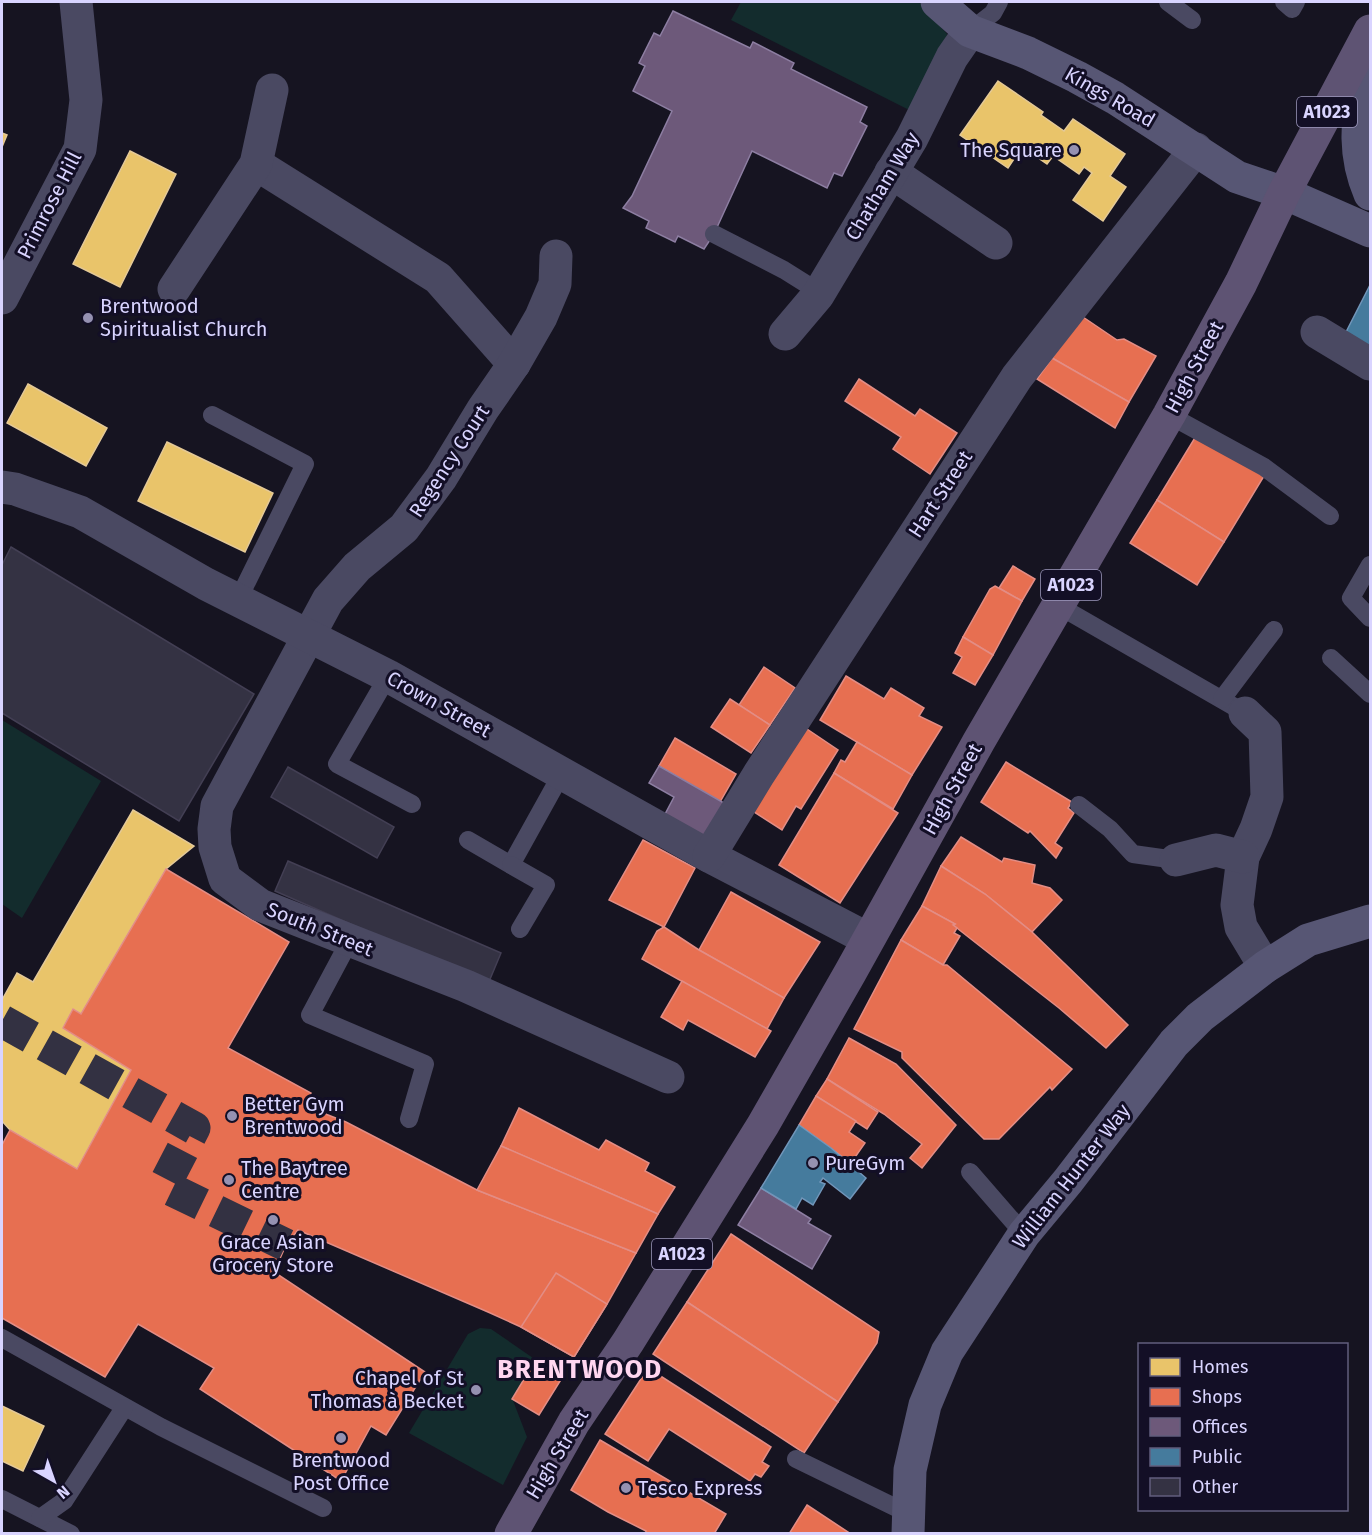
<svg xmlns="http://www.w3.org/2000/svg" width="1372" height="1535" font-family="'Fira Sans',sans-serif">
  <style>
    .green { fill: #132c2d }
    .homes { fill: #e9c46a; stroke: #e4c997; stroke-width: 1.5 }
    .shops { fill: #e76f51; stroke: #e38d85; stroke-width: 1.5 }
    .offices { fill: #6d597a; stroke: #8d7ea2; stroke-width: 1.5 }
    .public { fill: #457b9d; stroke: #7196ba; stroke-width: 1.5 }
    .building { fill: #343243; stroke: #433f54; stroke-width: 1.5 }
    .lines { fill: none; stroke-linecap: round; stroke-linejoin: round }
    .street-tunnel { stroke: #333142; stroke-width: 33; stroke-dasharray: 33 16; stroke-linecap: butt }
    .lane { stroke: #4a4962; stroke-width: 18 }
    .street { stroke: #4a4962; stroke-width: 33 }
    .secondary { stroke: #575674; stroke-width: 33 }
    .primary { stroke: #5e5373; stroke-width: 33 }
    .poi-dot { fill: #9591b1; stroke: #130f26; stroke-width: 2 }
    .labels { text-anchor: middle; dominant-baseline: central; stroke-width: 6; stroke-linejoin: round; paint-order: stroke }
    .shield { fill: #130f26; stroke: #9e99be; stroke-width: 1.5 }
    .shield-label { font-size: 18px; font-weight: bold; fill: #d9d4ff }
    .street-label { font-size: 20px; fill: #d9d4ff; stroke: #130f26 }
    .poi-label { font-size: 20px; fill: #d9d4ff; stroke: #130f26; text-anchor: start }
    .district-label { font-size: 26px; font-weight: bold; letter-spacing: 1.5px; fill: #ffd6f0; stroke: #130f26 }
  </style>
  <rect width="100%" height="100%" fill="#161421"/>
  <g class="green">
    <path d="M741 2H919L947 34 933 99 925 118 731 20Z"/>
    <path d="M2 720 101 781 22 918 2 904Z"/>
    <path d="M480 1328 491 1329 562 1378 535 1361 512 1398 527 1437 503 1485 409 1433 468 1334Z"/>
  </g>
  <g class="homes">
    <path d="M998 81 1043 112 1041 115 1064 131 1073 119 1125 154 1110 176 1126 187 1103 221 1073 200 1092 173 1084 167 1079 174 1053 156 1047 164 1022 147 1008 168 960 135Z"/>
    <path d="M2 133 7 135 2 147Z"/>
    <path d="M130 151 176 174 120 287 73 264Z"/>
    <path d="M28 384 107 428 86 466 7 423Z"/>
    <path d="M167 442 273 493 245 552 138 501Z"/>
    <path d="M133 810 194 846 166 869 81 1014 73 1009 63 1028 131 1070 77 1169 10 1130 2 1121V1000L17 973 33 982Z"/>
    <path d="M2 1406 44 1426 23 1471 2 1461Z"/>
  </g>
  <g class="shops">
    <path d="M1083 317 1117 340 1124 339 1156 356 1129 402 1052 358Z"/>
    <path d="M1052 358 1129 402 1115 428 1037 379Z"/>
    <path d="M859 379 915 416 920 409 957 433 930 474 893 449 901 437 845 401Z"/>
    <path d="M1196 436 1264 476 1224 542 1157 500Z"/>
    <path d="M1157 500 1224 542 1197 585 1130 543Z"/>
    <path d="M1013 566 1035 579 1022 601 999 588Z"/>
    <path d="M995 586 1022 601 993 655 963 637 990 589Z"/>
    <path d="M963 637 993 655 975 685 953 673 962 657 955 653Z"/>
    <path d="M764 667 795 688 770 725 739 705Z"/>
    <path d="M846 676 884 699 891 688 924 708 919 716 942 727 912 775 820 720Z"/>
    <path d="M730 699 770 725 751 753 711 727Z"/>
    <path d="M804 727 838 750 801 809 796 806 782 830 751 810Z"/>
    <path d="M675 738 736 774 720 802 659 766Z"/>
    <path d="M857 742 912 775 893 809 834 773 841 760 845 762Z"/>
    <path d="M1006 762 1072 802 1068 808 1074 813 1055 843 1062 848 1056 858 1030 831 1028 833 981 802Z"/>
    <path d="M834 773 898 813 840 903 779 865Z"/>
    <path d="M961 837 1002 862 1004 858 1035 865 1032 883 1050 888 1062 900 1032 932 985 894 941 866Z"/>
    <path d="M643 840 695 868 664 927 609 900Z"/>
    <path d="M941 866 985 894 1032 932 1128 1025 1106 1048 1059 1008 953 925 955 924 922 906Z"/>
    <path d="M166 869 289 942 228 1048 311 1093 305 1106 346 1122 477 1190 636 1253 607 1304 574 1357 521 1327 488 1312 298 1230 286 1245 274 1272 425 1372 386 1435 371 1426 341 1481 200 1389 214 1368 138 1324 105 1377 2 1318V1145L10 1130 77 1169 131 1070 63 1028 73 1009 81 1014Z"/>
    <path d="M731 892 820 942 784 998 699 950Z"/>
    <path d="M922 906 955 924 953 925 957 928 954 933 960 936 943 965 901 940Z"/>
    <path d="M664 927 699 950 784 998 767 1029 642 959 657 931Z"/>
    <path d="M901 940 943 965H947L1072 1069 1052 1090 1050 1087 999 1139H984L902 1058V1052L854 1029Z"/>
    <path d="M682 981 771 1031 755 1057 688 1020 683 1030 661 1017Z"/>
    <path d="M849 1038 896 1064 956 1125 922 1168 910 1158 922 1144 884 1114 827 1079Z"/>
    <path d="M827 1079 878 1112 867 1129 816 1096Z"/>
    <path d="M816 1096 856 1121 849 1132 865 1143 851 1163 799 1125Z"/>
    <path d="M519 1108 599 1150 606 1140 649 1163 645 1171 675 1187 658 1214 501 1146Z"/>
    <path d="M501 1146 658 1214 636 1253 477 1190Z"/>
    <path d="M731 1234 879 1332 877 1343 838 1402 687 1302Z"/>
    <path d="M556 1273 607 1304 574 1357 521 1327Z"/>
    <path d="M687 1302 838 1402 804 1453 653 1354Z"/>
    <path d="M535 1361 562 1378 539 1415 512 1399Z"/>
    <path d="M648 1368 771 1447 762 1462 769 1466 761 1477 755 1474 750 1481 669 1429 648 1461 605 1434Z"/>
    <path d="M600 1440 726 1514 714 1534H645L646 1531 608 1512 571 1490Z"/>
    <path d="M807 1505 851 1534H789Z"/>
  </g>
  <g class="offices">
    <path d="M673 11 750 48 753 42 794 63 791 69 867 107 860 122 867 126 842 176 834 173 827 188 752 151 714 234 704 249 678 236 675 242 646 228 649 221 623 208 632 196 672 111 633 91 645 66 639 63 654 33 660 36Z"/>
    <path d="M659 766 724 803 702 840 663 818 674 797 649 783Z"/>
    <path d="M761 1188 811 1219 808 1223 831 1236 812 1269 738 1225Z"/>
  </g>
  <g class="public">
    <path d="M1370 285V354L1343 338Z"/>
    <path d="M799 1125 831 1148 866 1178 850 1199 823 1178 820 1182 825 1184 813 1205 802 1198 796 1209 761 1188Z"/>
  </g>
  <g class="building">
    <path d="M11 547 254 694 179 821 2 713V565Z"/>
    <path d="M288 767 394 827 377 858 271 797Z"/>
    <path d="M288 861 501 953 488 984 275 891Z"/>
  </g>
  <g class="lines">
    <path class="street-tunnel" d="M2 1021 194 1128 164 1186 286 1245"/>
    <g class="lane">
      <path d="M1168 2 1192 20"/>
      <path d="M1284 2 1292 9 1296 2"/>
      <path d="M970 31 993 13 999 2"/>
      <path d="M714 234 784 270 819 292"/>
      <path d="M212 415 305 464 238 600"/>
      <path d="M1169 415 1264 467 1330 516"/>
      <path d="M1370 565 1351 598 1370 618"/>
      <path d="M1059 606 1245 713"/>
      <path d="M1331 658 1370 694"/>
      <path d="M388 676 337 764 412 804"/>
      <path d="M1222 699 1274 630"/>
      <path d="M1079 805 1110 829 1133 854 1176 860"/>
      <path d="M468 840 511 865 562 773"/>
      <path d="M511 865 546 885 520 929"/>
      <path d="M349 942 310 1015 425 1064 409 1119"/>
      <path d="M970 1172 1024 1234"/>
      <path d="M2 1338 161 1427 323 1508"/>
      <path d="M796 1459 909 1514"/>
      <path d="M2 1499 71 1534"/>
      <path d="M40 1518 64 1501 124 1408"/>
    </g>
    <g class="street">
      <path d="M256 164 438 278 514 364"/>
      <path d="M891 172 996 243"/>
      <path d="M556 256 555 284 541 317 514 364 483 409 441 478 404 528 357 567 328 600 217 806 214 829 215 847 225 879 260 905 466 986 668 1077"/>
      <path d="M174 289 256 164 272 90"/>
      <path d="M2 298 80 149 86 100 76 2"/>
      <path d="M1317 332 1370 364"/>
      <path d="M785 334 818 295 912 138 952 57 970 31"/>
      <path d="M2 487 15 489 80 512 206 584 388 676 709 856 868 939"/>
      <path d="M1245 713 1265 732 1267 797 1256 829 1243 857 1237 905 1241 927 1265 967"/>
      <path d="M709 856 759 774 1017 377 1196 149"/>
      <path d="M1176 860 1216 850 1243 857"/>
    </g>
    <g class="secondary">
      <path d="M937 2 970 31 1028 53 1077 77 1115 98 1237 177 1284 193 1370 231"/>
      <path d="M1370 83C1353 118 1355 159 1370 194"/>
      <path d="M908 1534 910 1470 925 1405 947 1352 1024 1234 1068 1181 1174 1043 1200 1017 1265 967 1308 940 1370 921"/>
    </g>
    <path class="primary" d="M511 1534 574 1422 628 1342 763 1125 850 973 979 741 1169 415 1241 283 1284 193 1370 31"/>
  </g>
  <g class="poi-dot">
    <circle cx="1074" cy="150" r="6"/>
    <circle cx="88" cy="318" r="6"/>
    <circle cx="232" cy="1116" r="6"/>
    <circle cx="813" cy="1163" r="6"/>
    <circle cx="229" cy="1180" r="6"/>
    <circle cx="273" cy="1220" r="6"/>
    <circle cx="476" cy="1390" r="6"/>
    <circle cx="341" cy="1438" r="6"/>
    <circle cx="626" cy="1488" r="6"/>
  </g>
  <g class="labels">
    <g class="shield">
      <rect x="1297" y="97" width="60" height="30" rx="4.5"/>
      <rect x="1041" y="570" width="60" height="30" rx="4.5"/>
      <rect x="652" y="1239" width="60" height="30" rx="4.5"/>
    </g>
    <g class="shield-label">
      <text x="1327" y="112">A1023</text>
      <text x="1071" y="585">A1023</text>
      <text x="682" y="1254">A1023</text>
    </g>
    <g class="street-label">
      <text transform="translate(1110 97) rotate(30)">Kings Road</text>
      <text transform="translate(882 186) rotate(-59)">Chatham Way</text>
      <text transform="translate(49 205) rotate(-63)">Primrose Hill</text>
      <text transform="translate(1194 367) rotate(-62)">High Street</text>
      <text transform="translate(449 461) rotate(-57)">Regency Court</text>
      <text transform="translate(940 494) rotate(-57)">Hart Street</text>
      <text transform="translate(439 704) rotate(29)">Crown Street</text>
      <text transform="translate(952 789) rotate(-61)">High Street</text>
      <text transform="translate(320 929) rotate(22)">South Street</text>
      <text transform="translate(1071 1176) rotate(-52)">William Hunter Way</text>
      <text transform="translate(557 1454) rotate(-59)">High Street</text>
    </g>
    <g class="poi-label">
      <text x="1062" y="150" text-anchor="end">The Square</text>
      <text x="100" y="306">Brentwood<tspan x="100" dy="23">Spiritualist Church</tspan></text>
      <text x="244" y="1104">Better Gym<tspan x="244" dy="23">Brentwood</tspan></text>
      <text x="825" y="1163">PureGym</text>
      <text x="241" y="1168">The Baytree<tspan x="241" dy="23">Centre</tspan></text>
      <text x="273" y="1242" text-anchor="middle">Grace Asian<tspan x="273" dy="23">Grocery Store</tspan></text>
      <text x="464" y="1378" text-anchor="end">Chapel of St<tspan x="464" dy="23">Thomas à Becket</tspan></text>
      <text x="341" y="1460" text-anchor="middle">Brentwood<tspan x="341" dy="23">Post Office</tspan></text>
      <text x="638" y="1488">Tesco Express</text>
    </g>
    <g class="district-label">
      <text x="580" y="1369">BRENTWOOD</text>
    </g>
  </g>
  <rect width="1372" height="1535" fill="none" stroke="#d9d4ff" stroke-width="6"/>
  <rect x="1138" y="1343" width="210" height="168" fill="#130f26" stroke="#625e7d" stroke-width="1.5"/>
  <rect x="1150" y="1358" width="30" height="18" fill="#e9c46a" stroke="#625e7d" stroke-width="1.5"/>
  <text x="1192" y="1373" font-size="18" fill="#d9d4ff">Homes</text>
  <rect x="1150" y="1388" width="30" height="18" fill="#e76f51" stroke="#625e7d" stroke-width="1.5"/>
  <text x="1192" y="1403" font-size="18" fill="#d9d4ff">Shops</text>
  <rect x="1150" y="1418" width="30" height="18" fill="#6d597a" stroke="#625e7d" stroke-width="1.5"/>
  <text x="1192" y="1433" font-size="18" fill="#d9d4ff">Offices</text>
  <rect x="1150" y="1448" width="30" height="18" fill="#457b9d" stroke="#625e7d" stroke-width="1.5"/>
  <text x="1192" y="1463" font-size="18" fill="#d9d4ff">Public</text>
  <rect x="1150" y="1478" width="30" height="18" fill="#343243" stroke="#625e7d" stroke-width="1.5"/>
  <text x="1192" y="1493" font-size="18" fill="#d9d4ff">Other</text>
  <g transform="translate(54 1481) rotate(140)" stroke="#130f26" stroke-width="4.5" paint-order="stroke">
  <path d="M0-4.5L10 22L0 15L-10 22Z" fill="#d9d4ff"/>
  <text y="-9" font-size="16" font-weight="bold" text-anchor="middle" fill="#d9d4ff">N</text>
  </g>
</svg>
